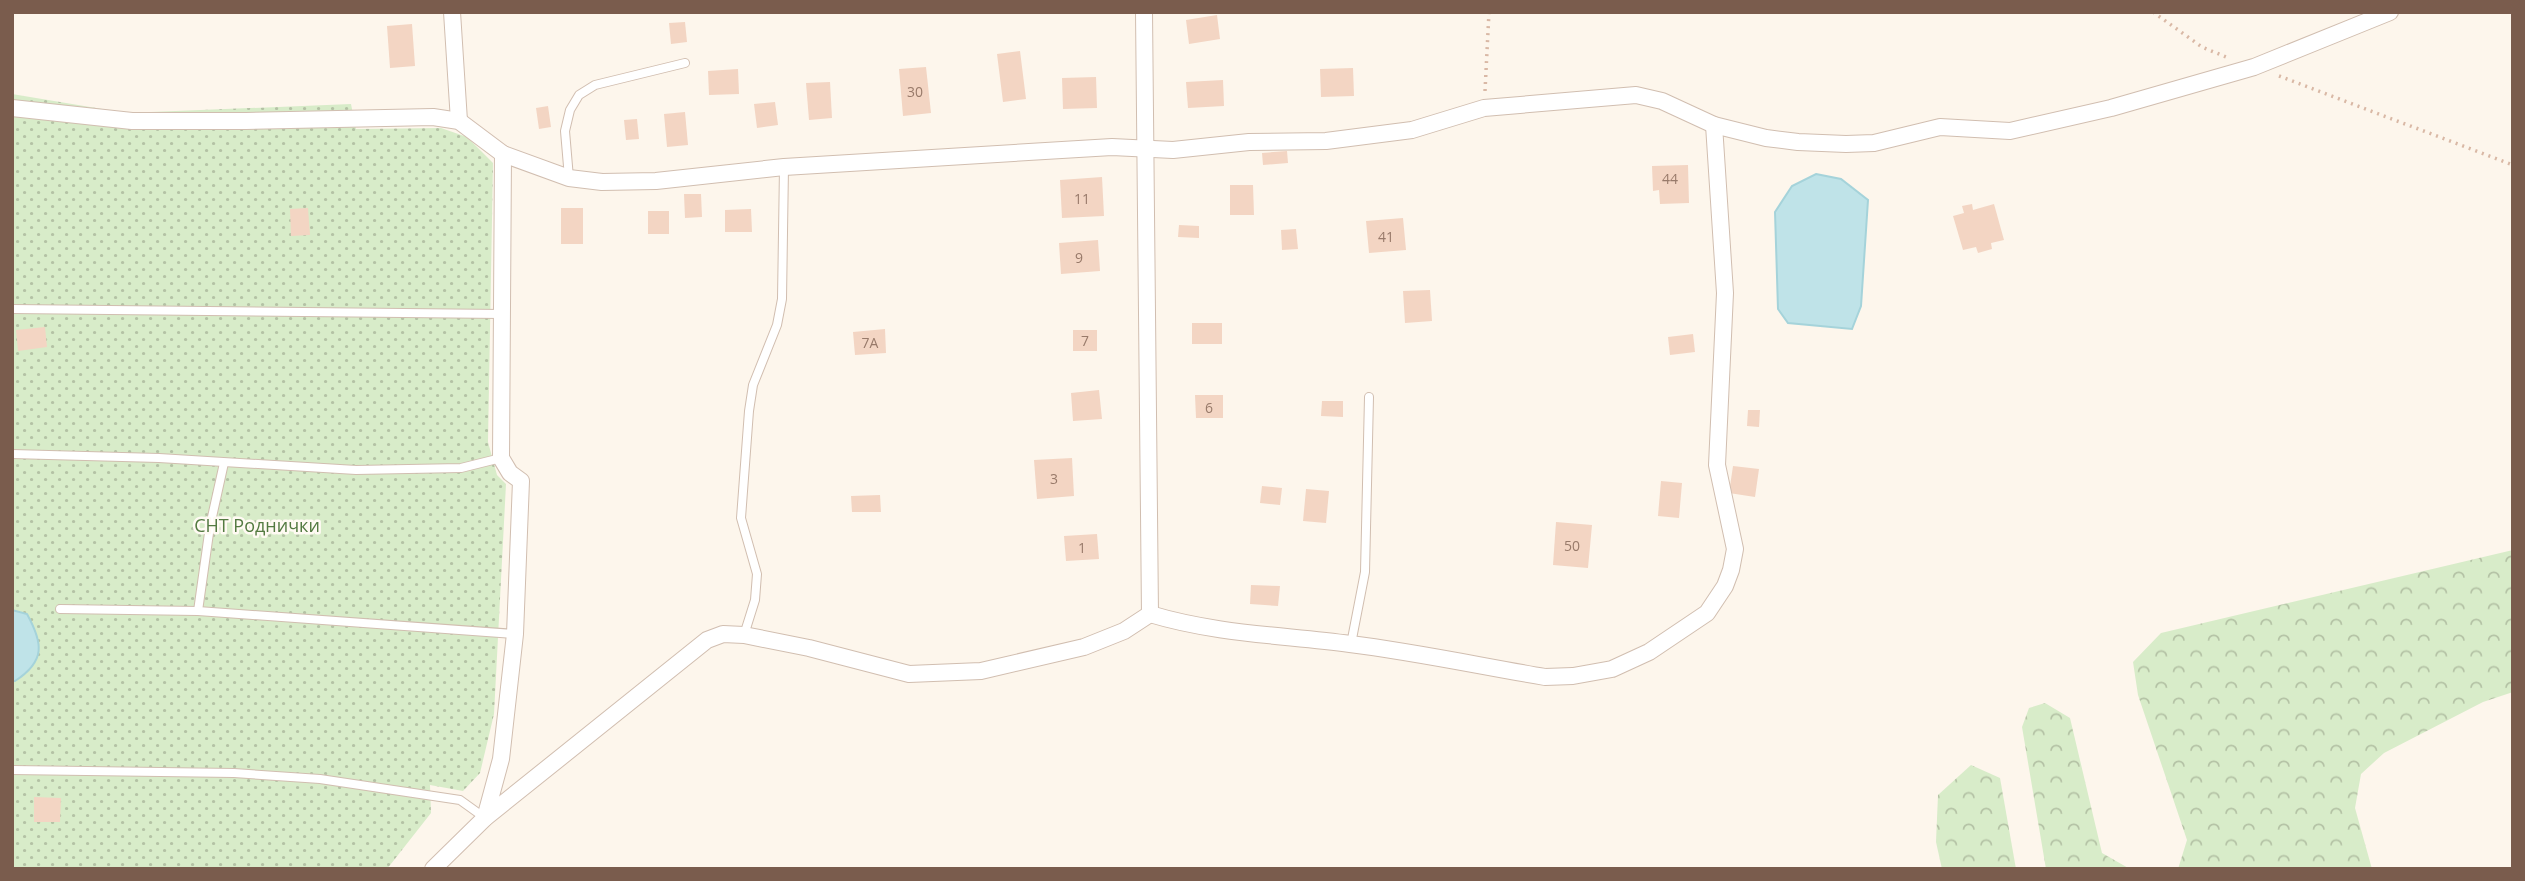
<svg xmlns="http://www.w3.org/2000/svg" width="2525" height="881" font-family="'Open Sans',sans-serif">
  <style>
    .green { fill: url(#green-dots) }
    .forest { fill: url(#forest-crowns) }
    .water { fill: #bfe3e8; stroke: #a5d3da; stroke-width: 2 }
    .building { fill: #f3d5c3 }
    .lines { fill: none; stroke-linecap: round; stroke-linejoin: round }
    .service-casing { stroke: #d1beb0; stroke-width: 10 }
    .minor-casing { stroke: #d1beb0; stroke-width: 18 }
    .path { stroke: #d9b8a5; stroke-width: 3.5; stroke-dasharray: 2 5; stroke-linecap: butt }
    .service { stroke: #fff; stroke-width: 8 }
    .minor { stroke: #fff; stroke-width: 16 }
    .labels { text-anchor: middle; dominant-baseline: central; stroke-width: 5; stroke-linejoin: round; paint-order: stroke }
    .number-label { font-size: 14px; fill: #987a6a }
    .park-label { font-size: 18px; fill: #537a41; stroke: #fffaf3 }
  </style>
  <defs>
    <pattern id="green-dots" width="8" height="8" patternUnits="userSpaceOnUse" patternTransform="scale(1.75)"><rect width="8" height="8" fill="#d8ecc9"/><path d="M2 2h.1M6 6h.1" fill="none" stroke="#b4c2a5" stroke-width="1.8" stroke-linecap="round"/></pattern>
    <pattern id="forest-crowns" width="20" height="18" patternUnits="userSpaceOnUse" patternTransform="scale(1.75)"><rect width="20" height="18" fill="#d8ecc9"/><path d="M2 6a3 3 0 1 1 6 0M12 15a3 3 0 1 1 6 0" fill="none" stroke="#b4c2a5"/></pattern>
  </defs>
  <rect width="100%" height="100%" fill="#fdf6ec"/>
  <path class="green" d="M12 94 126 113 351 104 356 129 441 128 467 137 493 163 488 442 497 475 506 484 494 714 480 773 463 791 430 785 431 813 387 869H12V681H15L27 614 12 610Z"/>
  <g class="forest">
    <path d="M2513 550V692L2483 702 2384 753 2361 774 2355 808 2372 869H2178L2187 840 2138 695 2133 662 2161 633Z"/>
    <path d="M2045 703 2070 718 2102 853 2130 869H2046L2022 727 2029 708Z"/>
    <path d="M1971 765 2000 778 2016 869H1942L1936 842 1938 795Z"/>
  </g>
  <g class="water">
    <path d="M1816 174 1841 179 1868 200 1861 306 1852 329 1788 323 1778 309 1775 212 1792 186Z"/>
    <path d="M12 610 27 614C43 643 46 661 15 681H12Z"/>
  </g>
  <g class="building">
    <path d="M1217 15 1220 39 1189 44 1186 20Z"/>
    <path d="M685 22 687 42 671 44 669 23Z"/>
    <path d="M412 24 415 66 390 68 387 26Z"/>
    <path d="M1020 51 1026 99 1003 102 997 54Z"/>
    <path d="M926 67 931 113 903 116 899 69Z"/>
    <path d="M1353 68 1354 96 1321 97 1320 69Z"/>
    <path d="M738 69 739 94 709 95 708 71Z"/>
    <path d="M1096 77 1097 108 1063 109 1062 78Z"/>
    <path d="M1223 80 1224 106 1188 108 1186 82Z"/>
    <path d="M830 82 832 118 809 120 806 83Z"/>
    <path d="M775 102 778 125 757 128 754 104Z"/>
    <path d="M548 106 551 127 539 129 536 108Z"/>
    <path d="M685 112 688 145 667 147 664 114Z"/>
    <path d="M637 119 639 139 626 140 624 120Z"/>
    <path d="M1287 151 1288 163 1263 165 1262 153Z"/>
    <path d="M1688 165 1689 203 1660 204 1659 190 1653 191 1652 166Z"/>
    <path d="M1102 177 1104 216 1062 218 1060 180Z"/>
    <path d="M1230 185H1253L1254 215H1230Z"/>
    <path d="M684 194H701L702 217 685 218Z"/>
    <path d="M1972 204 1973 210 1994 204 2004 240 1991 243 1992 249 1978 253 1976 247 1963 250 1953 216 1964 213 1962 206Z"/>
    <path d="M308 208 310 235 291 236 290 209Z"/>
    <rect x="561" y="208" width="22" height="36"/>
    <path d="M751 209 752 232H725V210Z"/>
    <rect x="648" y="211" width="21" height="23"/>
    <path d="M1403 218 1406 250 1369 253 1366 221Z"/>
    <path d="M1179 225 1199 226V238L1178 237Z"/>
    <path d="M1296 229 1298 249 1282 250 1281 230Z"/>
    <path d="M1098 240 1100 271 1061 274 1059 243Z"/>
    <path d="M1430 290 1432 321 1405 323 1403 291Z"/>
    <rect x="1192" y="323" width="30" height="21"/>
    <path d="M45 327 47 347 18 351 16 330Z"/>
    <path d="M885 329 886 353 855 355 853 332Z"/>
    <rect x="1073" y="330" width="24" height="21"/>
    <path d="M1693 334 1695 352 1670 355 1668 337Z"/>
    <path d="M1099 390 1102 419 1073 421 1071 393Z"/>
    <path d="M1195 395H1223V418H1196Z"/>
    <path d="M1322 401H1343V417L1321 416Z"/>
    <path d="M1748 410H1760L1759 427 1747 426Z"/>
    <path d="M1072 458 1074 496 1037 499 1034 460Z"/>
    <path d="M1733 466 1759 469 1755 497 1729 493Z"/>
    <path d="M1661 481 1682 483 1679 518 1658 516Z"/>
    <path d="M1262 486 1282 488 1280 505 1260 503Z"/>
    <path d="M1306 489 1329 491 1326 523 1303 521Z"/>
    <path d="M880 495 881 512H852L851 496Z"/>
    <path d="M1556 522 1592 525 1588 568 1553 565Z"/>
    <path d="M1097 534 1099 559 1066 561 1064 536Z"/>
    <path d="M1251 585 1280 586 1278 606 1250 604Z"/>
    <path d="M34 797 61 798 60 822H34Z"/>
  </g>
  <g class="lines">
    <defs>
      <g id="service">
        <path d="M569 178 565 131 570 110 579 95 595 85 685 63"/>
        <path d="M12 309 503 314"/>
        <path d="M12 454 159 458 356 470 461 468 501 458"/>
        <path d="M60 609 198 611 515 634"/>
        <path d="M198 611 210 526 224 463"/>
        <path d="M744 635 755 600 757 574 741 518 749 411 753 385 777 325 782 299 784 167"/>
        <path d="M1351 644 1365 572 1369 397"/>
        <path d="M12 770 234 773 320 779 460 800 485 818"/>
      </g>
      <g id="minor">
        <path d="M452 12 459 121"/>
        <path d="M1144 12 1150 614"/>
        <path d="M12 108 132 121H246L433 117 459 121 503 154 501 458 510 473 521 481 515 634 501 759 485 818"/>
        <path d="M503 154 569 178 602 182 656 181 784 167 1112 147 1173 150 1249 142 1326 141 1412 130 1484 108 1636 95 1662 101 1714 125 1766 138 1798 142 1846 144 1874 143 1940 127 2010 131 2111 108 2254 67 2390 12"/>
        <path d="M1150 614C1216 634 1282 635 1350 644 1415 652 1480 666 1545 677L1573 676 1612 669 1649 652 1707 613 1725 586 1731 570 1735 549 1717 465 1725 293 1714 125"/>
        <path d="M433 869 485 818 707 640 723 634 744 635 809 648 909 674 981 671 1084 647 1124 631 1150 614"/>
      </g>
    </defs>
    <use href="#service" class="service-casing"/>
    <use href="#minor" class="minor-casing"/>
    <g class="path">
      <path d="M2153 12 2202 47 2226 57"/>
      <path d="M2279 76 2513 165"/>
      <path d="M1485 91 1489 12"/>
    </g>
    <use href="#service" class="service"/>
    <use href="#minor" class="minor"/>
  </g>
  <g class="labels">
    <g class="number-label">
      <text x="915" y="91">30</text>
      <text x="1670" y="178">44</text>
      <text x="1082" y="198">11</text>
      <text x="1386" y="236">41</text>
      <text x="1079" y="257">9</text>
      <text x="1085" y="340">7</text>
      <text x="870" y="342">7А</text>
      <text x="1209" y="407">6</text>
      <text x="1054" y="478">3</text>
      <text x="1572" y="545">50</text>
      <text x="1082" y="547">1</text>
    </g>
    <g class="park-label">
      <text x="257" y="525">СНТ Роднички</text>
    </g>
  </g>
  <rect width="2525" height="881" fill="none" stroke="#7a5c4d" stroke-width="28"/>
</svg>
